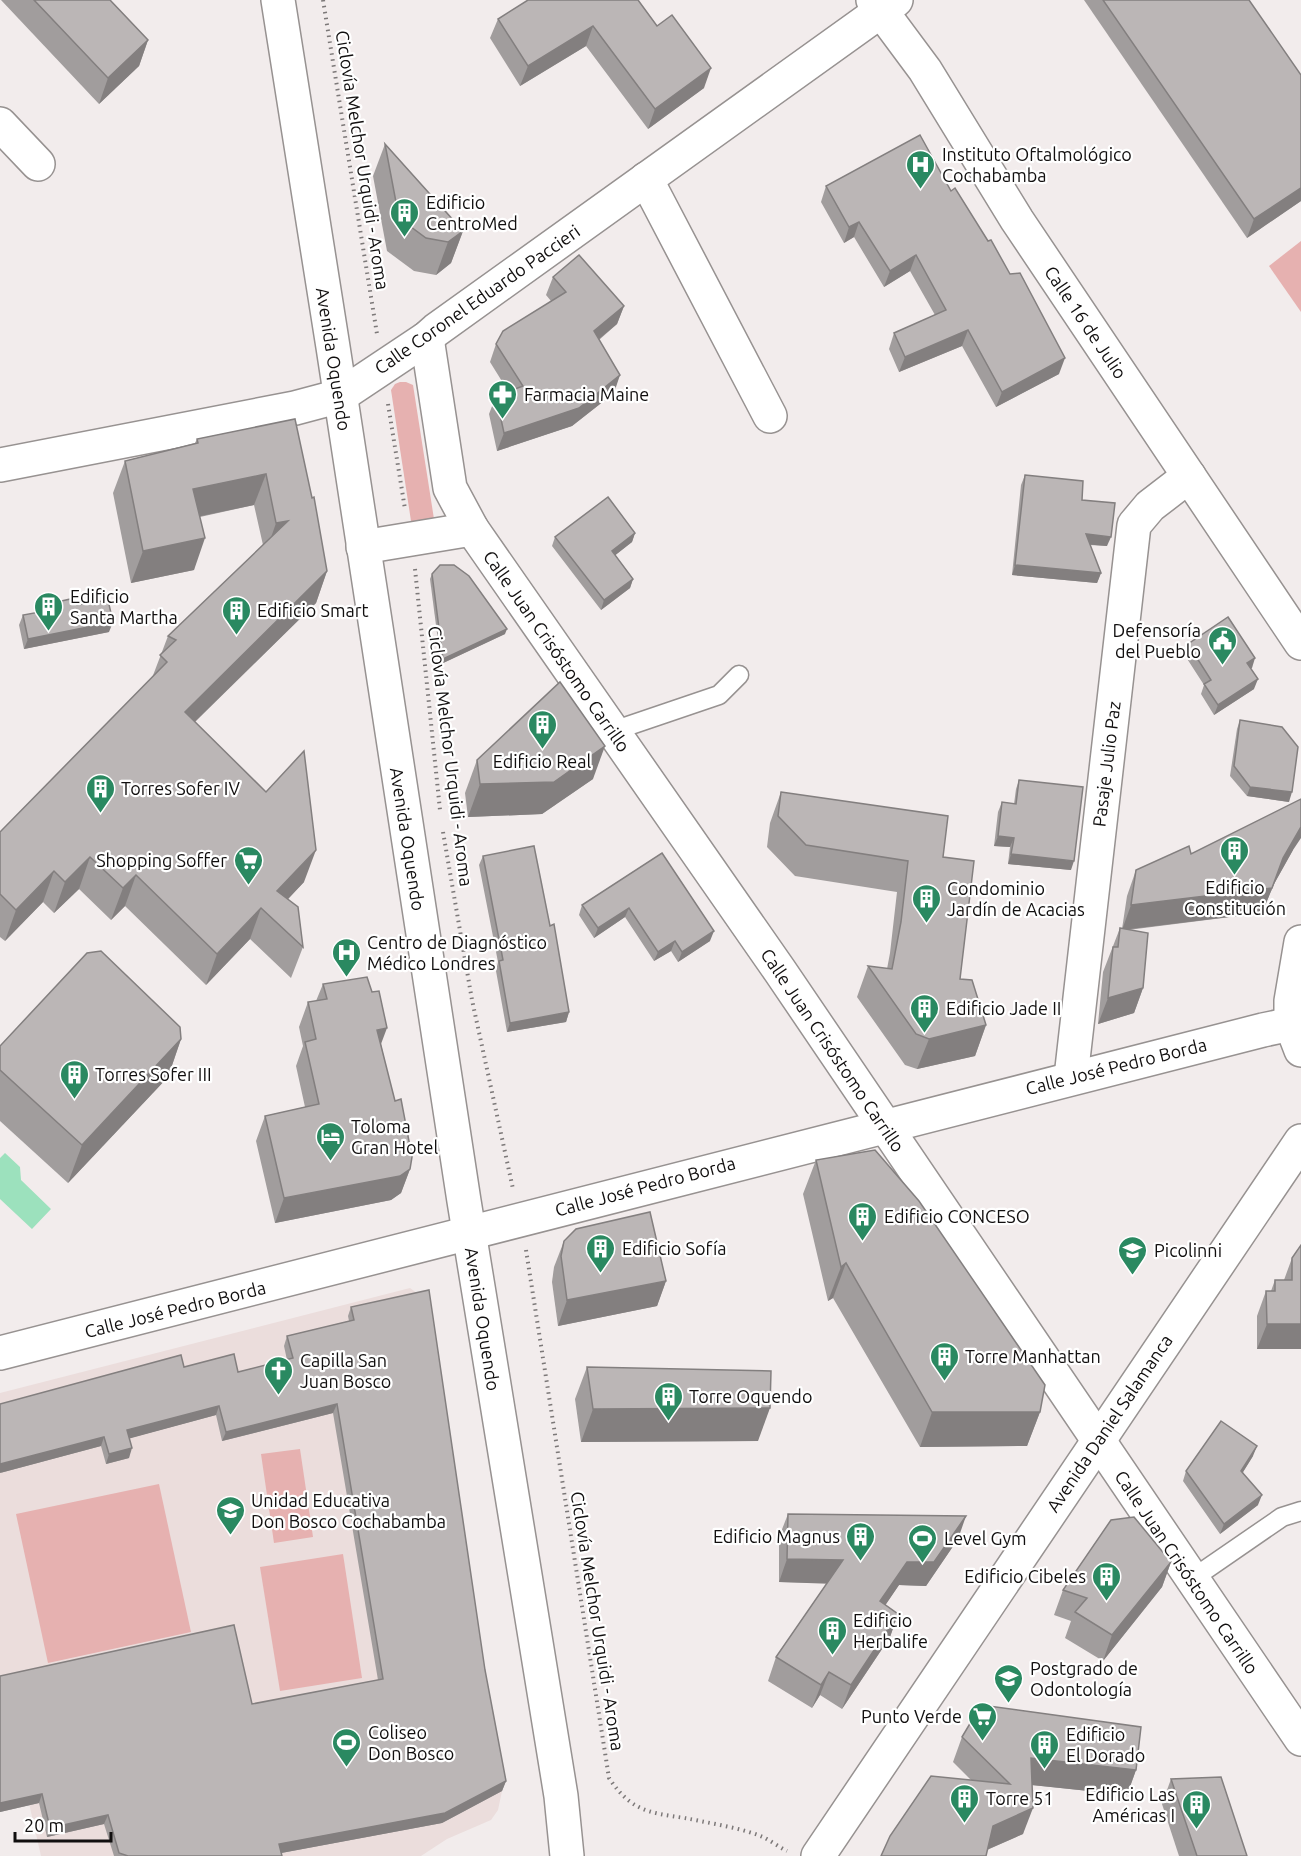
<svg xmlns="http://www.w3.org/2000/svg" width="1301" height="1856" font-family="Ubuntu,sans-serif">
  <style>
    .built { fill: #ebdddc }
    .green { fill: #e6b1b0 }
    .water { fill: #9ce1bd }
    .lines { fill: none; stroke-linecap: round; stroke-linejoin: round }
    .lane-casing { stroke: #979291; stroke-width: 21 }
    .street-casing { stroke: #979291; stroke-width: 36 }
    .secondary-casing { stroke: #979291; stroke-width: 36 }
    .path { stroke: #7c7878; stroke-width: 4; stroke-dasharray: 1.5 4.5; stroke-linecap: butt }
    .lane { stroke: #fff; stroke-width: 18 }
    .street { stroke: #fff; stroke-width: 33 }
    .secondary { stroke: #fff; stroke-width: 33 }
    .wall { fill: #a19d9d }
    .shaded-wall { fill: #837f7f }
    .building { fill: #bbb6b6; stroke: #837f7f; stroke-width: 1.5 }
    .labels { text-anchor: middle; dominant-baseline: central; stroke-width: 4.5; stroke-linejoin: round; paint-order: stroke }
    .poi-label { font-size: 18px; fill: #110f0f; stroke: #fff; text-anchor: start }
    .street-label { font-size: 18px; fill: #110f0f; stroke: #fff }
  </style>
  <rect width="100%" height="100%" fill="#f2ecec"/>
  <path class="built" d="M410 1288 425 1299 481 1679 502 1791 498 1810 491 1820 447 1839 421 1856H41L0 1676V1393Z"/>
  <g class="green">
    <path d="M1301 241V312L1269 266Z"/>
    <path d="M400 382H406L413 385 434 519 430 524 418 526 411 521 391 390 395 384Z"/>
    <path d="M300 1449 313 1537 274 1543 261 1454Z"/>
    <path d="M159 1484 191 1632 48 1663 16 1514Z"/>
    <path d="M343 1554 362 1678 280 1691 260 1567Z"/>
  </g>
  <path class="water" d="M5 1153 20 1167 21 1180 51 1209 32 1229 0 1199V1158Z"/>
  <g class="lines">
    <defs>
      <g id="lane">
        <path d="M613 731 719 695 739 675"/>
        <path d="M1192 1579 1282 1517 1301 1511"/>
      </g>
      <g id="street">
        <path d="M0 124 38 164"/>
        <path d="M646 179 770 416"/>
        <path d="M427 338 450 488 472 529 780 971 1301 1739"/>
        <path d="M0 465 295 408 340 396 427 338 436 330 896 0"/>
        <path d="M1071 1077 1134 525 1150 506 1189 476"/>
        <path d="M0 1353C421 1246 841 1135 1263 1030L1291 1024"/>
      </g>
      <g id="secondary">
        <path d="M278 0 333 347 464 1201 561 1796 567 1856"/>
        <path d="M873 0 925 70 1017 220 1301 643"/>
        <path d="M363 547 472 529"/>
        <path d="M1301 942 1291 1001V1024L1301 1050"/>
        <path d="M818 1856 1301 1141"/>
      </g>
    </defs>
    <use href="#lane" class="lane-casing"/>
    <use href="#street" class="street-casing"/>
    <use href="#secondary" class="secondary-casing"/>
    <g class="path">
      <path d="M323 0 377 334"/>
      <path d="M388 404 405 509"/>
      <path d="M415 569 440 810"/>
      <path d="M443 832 472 1000 513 1189"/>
      <path d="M526 1250 609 1778C635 1818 659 1812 700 1821 720 1825 744 1829 763 1837 771 1841 779 1847 787 1851"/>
    </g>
    <use href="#lane" class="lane"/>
    <use href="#street" class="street"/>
    <use href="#secondary" class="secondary"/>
  </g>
  <g class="wall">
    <path d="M1 0H110L148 40 139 66 99 104Z"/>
    <path d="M638 0 704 88 648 129 586 46 520 86 490 38 498 19Z"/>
    <path d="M1084 0H1249L1301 201 1247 238Z"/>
    <path d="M385 144 463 231 451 263 436 275 414 271 387 251 373 176Z"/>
    <path d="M826 186 951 191 1059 374 996 407 962 346 899 372 889 349 894 333 935 315 910 271 884 287 854 237 844 243 821 202Z"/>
    <path d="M553 277 624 306 617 324 599 340 614 393 572 426 497 451 489 414 496 396 508 391 490 362 496 344 551 301 546 295Z"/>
    <path d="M295 419 327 571 316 603 195 722 304 882 288 899 303 947 291 978 250 939 206 985 125 906 111 920 79 889 54 913 43 902 5 941 0 937V832L152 678 168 636 263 545 254 505 200 517 194 570 131 583 113 493 125 461 195 443 197 439Z"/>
    <path d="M1025 475 1082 500 1107 546 1090 545 1101 573 1097 583 1012 575 1021 485Z"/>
    <path d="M635 533 632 542 615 555 633 579 630 588 601 610 552 546 555 537Z"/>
    <path d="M432 574 505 634 441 664 430 579Z"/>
    <path d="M77 605 109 632 24 649 19 625 23 615 36 613 39 606Z"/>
    <path d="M1188 644 1252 668H1250L1254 689 1214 715 1201 694 1204 685 1184 654Z"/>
    <path d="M1240 720 1289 802 1247 796 1230 776 1237 729Z"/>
    <path d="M477 760 593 779 542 814 468 817 465 793Z"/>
    <path d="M1019 780 1071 870 1008 864 1010 847 994 846 998 812 1002 802 1014 804 1016 789Z"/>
    <path d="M781 792 943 857 960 979 986 1025 975 1056 917 1069 905 1065 857 997 868 966 887 969 890 953 897 892 795 876 767 847 770 823Z"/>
    <path d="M1293 850 1274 884 1262 913 1128 930 1143 988 1134 1013 1098 1024 1103 972 1120 928 1122 929 1127 896 1136 870 1191 854Z"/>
    <path d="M662 853 710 941 678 962 671 951 654 961 625 917 594 938 579 915 582 905Z"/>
    <path d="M483 856 550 926 569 1012 566 1022 507 1032 496 971 498 962 479 865Z"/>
    <path d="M323 984 381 1044 410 1169 401 1193 391 1200 275 1223 256 1141 265 1116 305 1107 296 1066 303 1046 299 1027 308 1002 316 1001Z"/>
    <path d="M181 1039 168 1077 68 1183 0 1121V1046Z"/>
    <path d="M816 1160 1040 1412 1027 1446 920 1447 833 1298 828 1301 803 1194Z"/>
    <path d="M564 1241 666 1281 657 1306 558 1326 552 1282 554 1267Z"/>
    <path d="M1301 1245V1349H1257V1316L1266 1291H1271L1275 1280H1284L1292 1258Z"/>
    <path d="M351 1307 485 1670 506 1781 502 1791 442 1823 281 1853 282 1856H114L104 1824 47 1837 39 1803 0 1812V1676L252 1704 378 1680 333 1413 222 1441 216 1415 130 1438 129 1458 106 1464 101 1446 0 1473 184 1367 238 1372 287 1360 284 1346 287 1336 349 1321 348 1316Z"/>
    <path d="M587 1367 758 1441 581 1442 575 1399Z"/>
    <path d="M1253 1456 1243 1472 1258 1505 1220 1534 1183 1481 1186 1471Z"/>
    <path d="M788 1514 958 1539 926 1586 899 1585 885 1605 898 1614 890 1637 842 1709 820 1695 812 1708 768 1681 776 1657 827 1583 779 1582V1537Z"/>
    <path d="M1171 1562 1162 1587 1103 1661 1065 1638 1071 1621 1054 1615 1063 1590Z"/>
    <path d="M962 1737 1136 1770 1127 1795 1032 1785 1023 1834 987 1850 971 1780 953 1762Z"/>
    <path d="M1171 1779 1247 1856H1179L1162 1804Z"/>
  </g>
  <g class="shaded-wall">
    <path d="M593 26 586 46 520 86 528 66Z"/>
    <path d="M148 40 139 66 99 104 108 78Z"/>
    <path d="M711 68 704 88 648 129 655 109Z"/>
    <path d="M1301 188V201L1247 238 1254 219Z"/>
    <path d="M859 222 854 237 844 243 849 227Z"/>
    <path d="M463 231 451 263 436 275 448 242Z"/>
    <path d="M916 255 910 271 884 287 890 271Z"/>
    <path d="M624 306 617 324 587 349 594 331Z"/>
    <path d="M968 330 962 346 899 372 905 357Z"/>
    <path d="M1065 358 1059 374 996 407 1002 392Z"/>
    <path d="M620 375 614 393 572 426 497 451 504 433Z"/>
    <path d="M266 474 254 505 182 520 193 489Z"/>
    <path d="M288 521 265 555 276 523Z"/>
    <path d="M635 533 632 542 608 561 612 551Z"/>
    <path d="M1086 534 1111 537 1107 546 1083 544Z"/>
    <path d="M205 538 194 570 131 583 143 551Z"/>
    <path d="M1015 565 1101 573 1097 583 1012 575Z"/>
    <path d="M327 571 316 603 173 743 185 712Z"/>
    <path d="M633 579 630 588 601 610 604 600Z"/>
    <path d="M113 622 109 632 24 649 28 639Z"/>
    <path d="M507 629 505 634 441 664 443 659Z"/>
    <path d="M1255 658 1252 668 1243 673 1247 663Z"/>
    <path d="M1258 679 1254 689 1214 715 1218 705Z"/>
    <path d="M605 746 593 779 542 814 468 817 480 784Z"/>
    <path d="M1250 787 1292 792 1289 802 1247 796Z"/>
    <path d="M1301 827V838L1293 850 1274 884 1262 913 1122 930 1131 905 1283 858Z"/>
    <path d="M998 836 1014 838 1010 847 994 846Z"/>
    <path d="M316 850 304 882 271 917 277 891Z"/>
    <path d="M1011 854 1074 861 1071 870 1008 864Z"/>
    <path d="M90 857 79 889 54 913 65 882Z"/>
    <path d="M54 871 43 902 5 941 16 910Z"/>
    <path d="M136 875 125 906 111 920 123 888Z"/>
    <path d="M261 908 250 939 206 985 217 954Z"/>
    <path d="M629 908 625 917 594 938 598 928Z"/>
    <path d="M714 931 710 941 678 962 682 952Z"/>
    <path d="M675 941 671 951 654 961 658 952Z"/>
    <path d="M1143 988 1134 1013 1098 1024 1108 998Z"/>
    <path d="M569 1012 566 1022 507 1032 510 1023Z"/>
    <path d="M986 1025 975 1056 917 1069 929 1039Z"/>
    <path d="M387 1028 378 1052 377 1030Z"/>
    <path d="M181 1039 168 1077 68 1183 82 1145Z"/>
    <path d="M410 1169 401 1193 391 1200 275 1223 284 1198Z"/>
    <path d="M846 1263 833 1298 828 1301 841 1267Z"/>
    <path d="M666 1281 657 1306 558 1326 567 1300Z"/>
    <path d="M1267 1324H1301V1349H1257Z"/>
    <path d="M337 1404 333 1413 222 1441 226 1432Z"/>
    <path d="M219 1406 216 1415 124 1440 127 1430Z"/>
    <path d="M770 1408 758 1441 581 1442 593 1409Z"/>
    <path d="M932 1412H1040L1027 1446 920 1447Z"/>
    <path d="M104 1437 101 1446 0 1473V1464Z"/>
    <path d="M1257 1446 1253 1456 1238 1480 1241 1471Z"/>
    <path d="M132 1448 129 1458 106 1464 109 1454Z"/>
    <path d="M1262 1495 1258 1505 1220 1534 1224 1524Z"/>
    <path d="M966 1516 958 1539 926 1586 899 1585 872 1625 880 1601 907 1562Z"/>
    <path d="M787 1559 843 1560 835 1584 779 1582Z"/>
    <path d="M1171 1562 1162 1587 1103 1661 1112 1635Z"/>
    <path d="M898 1614 890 1637 842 1709 851 1685Z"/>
    <path d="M829 1672 820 1695 812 1708 821 1685Z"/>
    <path d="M1031 1758 1136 1770 1127 1795 1022 1784Z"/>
    <path d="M506 1781 502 1791 442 1823 276 1854 279 1844Z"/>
    <path d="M42 1794 39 1803 0 1812V1803Z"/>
    <path d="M1033 1808 1023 1834 984 1851 993 1826Z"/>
    <path d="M108 1815 104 1824 47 1837 50 1828Z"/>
  </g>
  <g class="building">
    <path d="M34 0H110L148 40 108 78Z"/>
    <path d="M528 0H638L657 26 672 15 711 68 655 109 593 26 528 66 498 19Z"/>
    <path d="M1103 0H1249L1301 75V188L1254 219Z"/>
    <path d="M920 135 951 191 955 188 988 241 991 240 1010 274 1020 273 1065 358 1002 392 968 330 905 357 894 333 946 310 916 255 890 271 859 222 849 227 826 186Z"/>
    <path d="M385 144 463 231 448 242 426 238 399 218Z"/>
    <path d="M579 255 624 306 594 331 620 375 579 408 504 433 496 396 523 386 496 344 503 331 566 292 553 277Z"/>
    <path d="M295 419 312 498 314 497 327 571 185 712 266 792 304 751 316 850 277 891 298 907 303 947 261 908 217 954 136 875 123 888 90 857 65 882 54 871 16 910 0 894V832L167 662 160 655 176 640 168 636 288 521 276 523 266 474 193 489 205 538 143 551 125 461 198 443 197 439Z"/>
    <path d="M1025 475 1083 481 1082 500 1115 503 1111 537 1086 534 1101 573 1015 565Z"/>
    <path d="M608 497 635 533 612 551 633 579 604 600 555 537Z"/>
    <path d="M440 565H454L469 576 507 629 443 659 432 574Z"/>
    <path d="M75 598 77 605 108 600 113 622 28 639 23 615 40 612 39 606Z"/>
    <path d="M1228 617 1255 658 1247 663 1258 679 1218 705 1204 684 1211 680 1188 644Z"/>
    <path d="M560 682 605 746 554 782 480 784 477 760Z"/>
    <path d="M1240 720 1282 727 1298 747 1292 792 1250 787 1234 766Z"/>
    <path d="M1019 780 1083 787 1074 861 1011 854 1014 838 998 836 1002 802 1016 804Z"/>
    <path d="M781 792 948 816 943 857 974 861 960 979 972 980 986 1025 929 1039 916 1034 868 966 892 969 901 922 908 861 806 845 778 816Z"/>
    <path d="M1301 799V827L1283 858 1272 888 1131 905 1136 870 1189 846 1191 854Z"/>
    <path d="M534 846 550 926 554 924 569 1012 510 1023 499 961 503 960 483 856Z"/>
    <path d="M662 853 714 931 682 952 675 941 658 952 629 908 598 928 582 905Z"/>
    <path d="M1120 928 1148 933 1143 988 1108 998 1113 947H1118Z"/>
    <path d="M101 951 180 1027 181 1039 82 1145 0 1070V1046L87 953Z"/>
    <path d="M367 977 372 992 379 991 387 1028 377 1030 395 1101 401 1099 412 1157 410 1169 400 1176 284 1198 265 1116 319 1104 305 1042 316 1039 308 1002 327 999 323 984Z"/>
    <path d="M875 1150 919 1201 1045 1385 1040 1412H932L846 1263 841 1267 816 1160Z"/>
    <path d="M650 1212 666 1281 567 1300 561 1256 564 1241 576 1229Z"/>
    <path d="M1301 1245V1324H1267L1266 1291H1275V1280H1292V1258Z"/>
    <path d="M429 1290 485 1670 506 1781 445 1813 279 1844 282 1856H128L119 1853 108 1815 50 1828 42 1794 0 1803V1676L234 1625 252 1704 383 1679 337 1404 226 1432 219 1406 127 1430 132 1448 109 1454 104 1437 0 1464V1404L181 1355 184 1367 234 1354 238 1372 293 1358 287 1336 354 1320 351 1307Z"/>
    <path d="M587 1367 771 1371 770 1408 593 1409Z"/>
    <path d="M1221 1421 1257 1446 1241 1471 1262 1495 1224 1524 1186 1471Z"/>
    <path d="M788 1514 966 1516 934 1562H907L880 1601 898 1614 851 1685 829 1672 821 1685 776 1657 843 1560 787 1559Z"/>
    <path d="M1134 1517 1171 1562 1112 1635 1075 1612 1087 1598 1063 1590 1111 1520Z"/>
    <path d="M981 1705 1141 1727 1136 1770 1031 1758 1033 1808 993 1826 986 1856H881L890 1836 931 1776 1010 1784 962 1737Z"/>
    <path d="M1221 1777 1247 1856H1197L1171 1779Z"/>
  </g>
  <defs>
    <symbol id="hospital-pin" viewBox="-11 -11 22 30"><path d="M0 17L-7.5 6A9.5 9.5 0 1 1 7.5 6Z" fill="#2a8961" stroke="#fff"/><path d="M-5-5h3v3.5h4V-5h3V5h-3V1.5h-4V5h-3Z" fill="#fff"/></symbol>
    <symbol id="building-pin" viewBox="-11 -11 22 30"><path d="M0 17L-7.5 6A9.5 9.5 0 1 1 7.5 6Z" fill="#2a8961" stroke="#fff"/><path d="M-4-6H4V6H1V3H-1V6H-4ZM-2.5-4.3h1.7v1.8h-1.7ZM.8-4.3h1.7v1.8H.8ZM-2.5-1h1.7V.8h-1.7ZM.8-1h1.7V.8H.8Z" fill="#fff"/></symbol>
    <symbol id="pharmacy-pin" viewBox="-11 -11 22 30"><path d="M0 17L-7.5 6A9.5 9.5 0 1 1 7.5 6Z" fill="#2a8961" stroke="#fff"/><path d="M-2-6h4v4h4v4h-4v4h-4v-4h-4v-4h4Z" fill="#fff"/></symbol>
    <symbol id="civic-pin" viewBox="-11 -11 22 30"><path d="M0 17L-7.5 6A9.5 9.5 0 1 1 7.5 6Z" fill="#2a8961" stroke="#fff"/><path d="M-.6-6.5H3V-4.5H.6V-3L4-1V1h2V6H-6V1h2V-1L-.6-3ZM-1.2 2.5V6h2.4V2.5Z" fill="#fff"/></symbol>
    <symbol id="supermarket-pin" viewBox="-11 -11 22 30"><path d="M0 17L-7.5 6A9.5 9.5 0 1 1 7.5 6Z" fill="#2a8961" stroke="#fff"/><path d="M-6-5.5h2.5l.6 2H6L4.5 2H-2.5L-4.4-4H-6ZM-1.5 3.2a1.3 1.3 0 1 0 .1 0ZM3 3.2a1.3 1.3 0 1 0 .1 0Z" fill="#fff"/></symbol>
    <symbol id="hotel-pin" viewBox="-11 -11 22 30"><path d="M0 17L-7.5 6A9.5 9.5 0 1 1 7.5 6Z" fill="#2a8961" stroke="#fff"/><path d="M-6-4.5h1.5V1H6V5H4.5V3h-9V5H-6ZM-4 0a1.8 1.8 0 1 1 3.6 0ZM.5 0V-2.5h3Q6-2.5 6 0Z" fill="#fff"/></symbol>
    <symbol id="school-pin" viewBox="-11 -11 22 30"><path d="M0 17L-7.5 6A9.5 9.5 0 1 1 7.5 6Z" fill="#2a8961" stroke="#fff"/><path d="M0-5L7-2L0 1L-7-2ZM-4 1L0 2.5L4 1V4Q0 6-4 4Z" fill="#fff"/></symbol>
    <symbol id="church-pin" viewBox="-11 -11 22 30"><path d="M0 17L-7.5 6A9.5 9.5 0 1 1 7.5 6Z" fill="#2a8961" stroke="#fff"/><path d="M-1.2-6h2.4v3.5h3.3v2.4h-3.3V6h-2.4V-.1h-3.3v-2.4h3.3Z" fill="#fff"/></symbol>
    <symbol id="stadium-pin" viewBox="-11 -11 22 30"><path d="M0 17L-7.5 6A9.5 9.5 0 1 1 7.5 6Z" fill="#2a8961" stroke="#fff"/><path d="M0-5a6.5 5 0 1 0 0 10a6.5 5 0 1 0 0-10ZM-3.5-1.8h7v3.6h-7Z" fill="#fff"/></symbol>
    <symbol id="university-pin" viewBox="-11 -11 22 30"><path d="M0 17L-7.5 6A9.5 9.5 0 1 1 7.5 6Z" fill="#2a8961" stroke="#fff"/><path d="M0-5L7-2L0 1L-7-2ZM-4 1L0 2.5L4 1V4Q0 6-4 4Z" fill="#fff"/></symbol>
  </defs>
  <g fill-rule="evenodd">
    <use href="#hospital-pin" x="904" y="148" width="33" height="45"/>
    <use href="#building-pin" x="388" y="196" width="33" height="45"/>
    <use href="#pharmacy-pin" x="486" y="378" width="33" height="45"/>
    <use href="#building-pin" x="32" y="590" width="33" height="45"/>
    <use href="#building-pin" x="220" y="594" width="33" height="45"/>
    <use href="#civic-pin" x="1206" y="624" width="33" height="45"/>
    <use href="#building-pin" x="526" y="708" width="33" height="45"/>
    <use href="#building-pin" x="84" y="772" width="33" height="45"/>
    <use href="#building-pin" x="1218" y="834" width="33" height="45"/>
    <use href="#supermarket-pin" x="232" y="844" width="33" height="45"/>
    <use href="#building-pin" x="910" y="882" width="33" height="45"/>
    <use href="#hospital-pin" x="330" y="936" width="33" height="45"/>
    <use href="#building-pin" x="908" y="992" width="33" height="45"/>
    <use href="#building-pin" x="58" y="1058" width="33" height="45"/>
    <use href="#hotel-pin" x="314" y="1120" width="33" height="45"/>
    <use href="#building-pin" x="846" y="1200" width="33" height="45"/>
    <use href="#building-pin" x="584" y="1232" width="33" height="45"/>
    <use href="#school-pin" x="1116" y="1234" width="33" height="45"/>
    <use href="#building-pin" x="928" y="1340" width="33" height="45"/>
    <use href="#church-pin" x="262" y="1354" width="33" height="45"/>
    <use href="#building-pin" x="652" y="1380" width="33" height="45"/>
    <use href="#school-pin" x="214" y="1494" width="33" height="45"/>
    <use href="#building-pin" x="844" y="1520" width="33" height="45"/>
    <use href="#stadium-pin" x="906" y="1522" width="33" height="45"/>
    <use href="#building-pin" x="1090" y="1560" width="33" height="45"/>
    <use href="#building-pin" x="816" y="1614" width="33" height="45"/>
    <use href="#university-pin" x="992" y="1662" width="33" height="45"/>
    <use href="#supermarket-pin" x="966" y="1700" width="33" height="45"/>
    <use href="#stadium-pin" x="330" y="1726" width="33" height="45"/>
    <use href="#building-pin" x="1028" y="1728" width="33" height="45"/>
    <use href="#building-pin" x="948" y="1782" width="33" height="45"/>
    <use href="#building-pin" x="1180" y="1788" width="33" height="45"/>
  </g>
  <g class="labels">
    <g class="poi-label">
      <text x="942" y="154">Instituto Oftalmológico<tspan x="942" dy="21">Cochabamba</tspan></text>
      <text x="426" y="202">Edificio<tspan x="426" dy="21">CentroMed</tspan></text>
      <text x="524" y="394">Farmacia Maine</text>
      <text x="70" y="596">Edificio<tspan x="70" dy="21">Santa Martha</tspan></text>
      <text x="257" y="610">Edificio Smart</text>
      <text x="1201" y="630" text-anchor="end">Defensoría<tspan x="1201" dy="21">del Pueblo</tspan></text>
      <text x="542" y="761" text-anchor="middle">Edificio Real</text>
      <text x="121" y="788">Torres Sofer IV</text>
      <text x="227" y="860" text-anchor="end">Shopping Soffer</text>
      <text x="1235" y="887" text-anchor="middle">Edificio<tspan x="1235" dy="21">Constitución</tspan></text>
      <text x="947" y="888">Condominio<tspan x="947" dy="21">Jardín de Acacias</tspan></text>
      <text x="367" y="942">Centro de Diagnóstico<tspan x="367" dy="21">Médico Londres</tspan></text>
      <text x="946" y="1008">Edificio Jade II</text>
      <text x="95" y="1074">Torres Sofer III</text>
      <text x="351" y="1126">Toloma<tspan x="351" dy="21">Gran Hotel</tspan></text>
      <text x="884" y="1216">Edificio CONCESO</text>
      <text x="622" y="1248">Edificio Sofía</text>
      <text x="1154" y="1250">Picolinni</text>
      <text x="965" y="1356">Torre Manhattan</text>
      <text x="300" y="1360">Capilla San<tspan x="300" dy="21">Juan Bosco</tspan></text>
      <text x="689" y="1396">Torre Oquendo</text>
      <text x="251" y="1500">Unidad Educativa<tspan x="251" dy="21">Don Bosco Cochabamba</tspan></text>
      <text x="840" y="1536" text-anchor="end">Edificio Magnus</text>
      <text x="944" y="1538">Level Gym</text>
      <text x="1086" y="1576" text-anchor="end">Edificio Cibeles</text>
      <text x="853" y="1620">Edificio<tspan x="853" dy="21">Herbalife</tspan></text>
      <text x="1030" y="1668">Postgrado de<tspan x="1030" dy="21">Odontología</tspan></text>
      <text x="962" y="1716" text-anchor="end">Punto Verde</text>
      <text x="368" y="1732">Coliseo<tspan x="368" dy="21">Don Bosco</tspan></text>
      <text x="1066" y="1734">Edificio<tspan x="1066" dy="21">El Dorado</tspan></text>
      <text x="1175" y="1794" text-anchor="end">Edificio Las<tspan x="1175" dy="21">Américas I</tspan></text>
      <text x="986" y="1798">Torre 51</text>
    </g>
    <g class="street-label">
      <text transform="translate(363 160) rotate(81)">Ciclovía Melchor Urquidi - Aroma</text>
      <text transform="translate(477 299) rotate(-35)">Calle Coronel Eduardo Paccieri</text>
      <text transform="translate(1086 322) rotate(56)">Calle 16 de Julio</text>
      <text transform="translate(334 359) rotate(81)">Avenida Oquendo</text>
      <text transform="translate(557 651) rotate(55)">Calle Juan Crisóstomo Carrillo</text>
      <text transform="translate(451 756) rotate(83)">Ciclovía Melchor Urquidi - Aroma</text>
      <text transform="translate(1106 764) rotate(-83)">Pasaje Julio Paz</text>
      <text transform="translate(408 839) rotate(81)">Avenida Oquendo</text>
      <text transform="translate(833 1050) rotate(56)">Calle Juan Crisóstomo Carrillo</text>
      <text transform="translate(1116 1066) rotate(-14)">Calle José Pedro Borda</text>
      <text transform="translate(645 1186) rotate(-15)">Calle José Pedro Borda</text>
      <text transform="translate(175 1309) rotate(-14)">Calle José Pedro Borda</text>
      <text transform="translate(483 1319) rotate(81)">Avenida Oquendo</text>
      <text transform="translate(1109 1423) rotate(-56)">Avenida Daniel Salamanca</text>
      <text transform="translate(1187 1572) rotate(56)">Calle Juan Crisóstomo Carrillo</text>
      <text transform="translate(598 1621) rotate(81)">Ciclovía Melchor Urquidi - Aroma</text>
    </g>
  </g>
  <path d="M15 1832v9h96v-9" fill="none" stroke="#110f0f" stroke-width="3"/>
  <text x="24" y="1832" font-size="18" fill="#110f0f" stroke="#ffffff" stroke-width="4.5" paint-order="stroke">20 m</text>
</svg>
